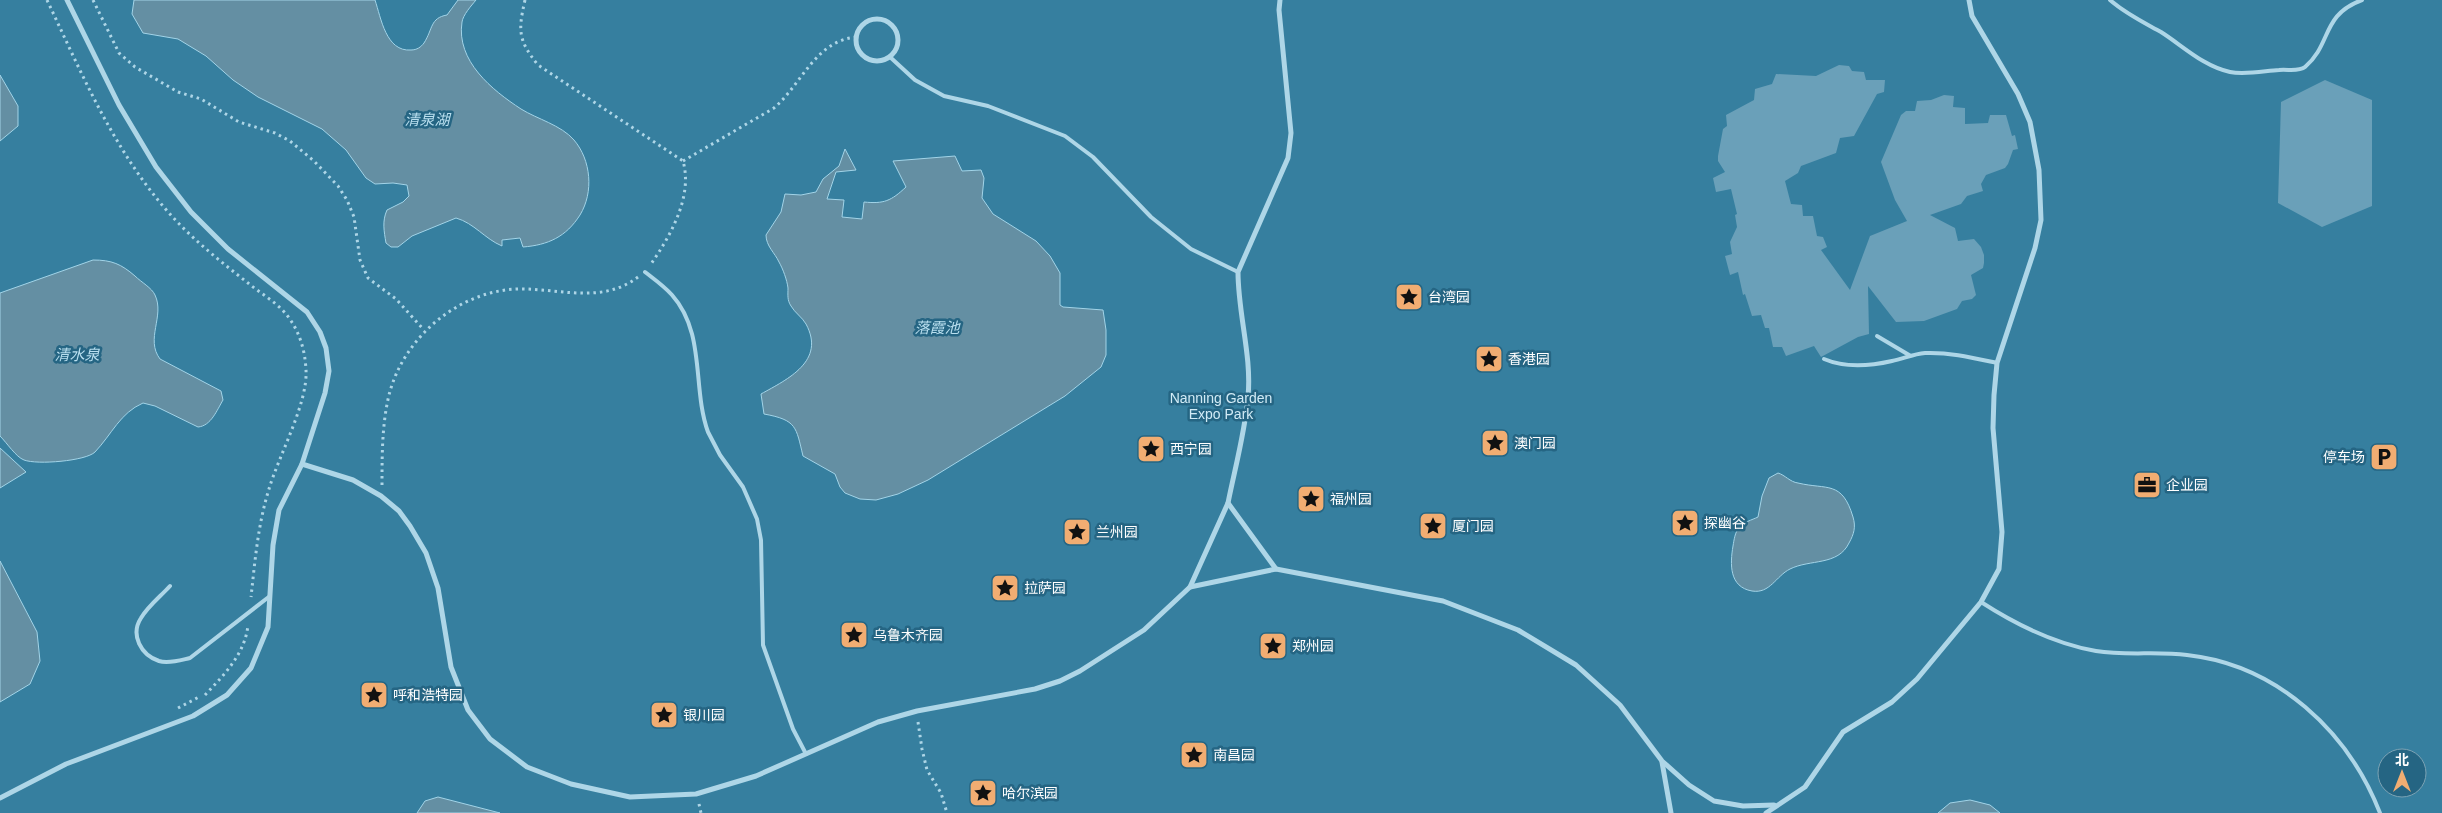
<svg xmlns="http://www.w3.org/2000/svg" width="2442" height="813" font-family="Helvetica,'Noto Sans SC',sans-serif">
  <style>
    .green { fill: #367f9f; fill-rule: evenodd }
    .water { fill: #648fa3; stroke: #a2d4e8 }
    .building { fill: #6aa0b9 }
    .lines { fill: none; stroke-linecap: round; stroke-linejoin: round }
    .path { stroke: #aed6e7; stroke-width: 3; stroke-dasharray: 2.5 4; stroke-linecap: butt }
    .lane { stroke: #aed6e7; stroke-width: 4 }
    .street { stroke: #aed6e7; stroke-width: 5 }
    .labels { text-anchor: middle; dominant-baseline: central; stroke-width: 5; stroke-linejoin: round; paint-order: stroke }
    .poi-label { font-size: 14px; fill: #fff; stroke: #256583; text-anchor: start }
    .park-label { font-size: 14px; fill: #d1ebf6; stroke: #256583 }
    .water-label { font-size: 15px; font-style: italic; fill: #b9dfef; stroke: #256583 }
  </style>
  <rect width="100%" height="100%" fill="#256583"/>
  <path class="green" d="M0 0H2442V813H0ZM2387 758H2417V788H2387Z"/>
  <g class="water">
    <path d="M134 0H375C381 18 386 52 411 50 417 50 421 47 424 43 433 29 430 18 447 15L458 0H476C471 6 463 15 462 22 456 61 492 90 521 109 537 119 561 125 574 140 591 160 594 192 580 215 566 237 548 245 523 247L520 238 502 240V246C485 239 474 223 456 218L412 236 398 247H391L386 243C384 231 382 221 387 210L403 202 409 196 407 185 393 183 375 184 366 178 346 150 322 129 258 97 233 80 206 56 178 39 143 33 132 14Z"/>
    <path d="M0 75 18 106V126L0 141Z"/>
    <path d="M845 149 856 170 836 172 827 199 844 200 842 217 862 219 864 202C884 204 891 201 906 187L893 161 955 156 962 171 981 170 984 178 982 198 993 214 1036 241 1050 256 1060 273V305L1063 307 1103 310 1106 330V355L1101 367 1065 396 928 480 898 494 876 500 860 499 845 493 840 487 835 474 803 456C796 427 797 420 764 414L761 394C788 379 826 361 806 324 802 317 795 313 791 306 787 300 788 295 788 288 787 280 783 269 779 262 775 253 766 246 766 235L781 212 785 194 801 195 816 192 823 179 839 166Z"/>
    <path d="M93 260C112 260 121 264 135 276 141 282 152 288 155 295 165 316 145 339 160 359L221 391 223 400C217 410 211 426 198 427L155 406 143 403C120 413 112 434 95 452 86 461 37 465 24 460 16 457 7 443 0 436V293Z"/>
    <path d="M0 448 26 472 0 488Z"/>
    <path d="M1778 473C1785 475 1790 482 1798 483 1827 490 1842 480 1853 517 1856 527 1854 534 1849 543 1838 566 1810 559 1790 569 1776 576 1770 594 1752 591 1729 587 1730 564 1733 546 1734 540 1735 532 1739 528 1743 522 1752 520 1758 517L1762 496 1769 478Z"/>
    <path d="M0 561 37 632 40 661 30 684 0 702Z"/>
    <path d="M438 797 500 813H417L425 801Z"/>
    <path d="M1970 800 1990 805 2000 813H1938L1950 803Z"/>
  </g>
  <g class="building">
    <path d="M1839 65 1849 66 1852 71 1864 72 1866 80H1885L1884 92 1877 94 1854 136 1840 138 1836 153 1801 166 1798 173 1785 181 1791 204 1802 205 1803 216H1813L1817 236 1823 237 1827 247 1821 250 1850 290 1870 236 1907 221 1895 200 1881 162 1901 115 1906 111H1915L1917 101 1931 100 1944 95 1954 96 1953 107 1965 108V124L1988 123 1990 115H2006L2012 136 2015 135 2018 149 2013 150 2008 164 2005 168 1986 175 1981 184 1983 191 1967 196 1961 204 1930 215 1955 228 1958 241 1974 239 1981 247 1984 255V263L1983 268 1971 275 1976 295 1972 299 1962 301 1957 309 1924 321 1896 322 1868 286 1869 334 1858 337 1821 357 1814 346 1786 356 1782 347H1773L1769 328H1765L1761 315 1752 316 1745 294 1743 295 1738 272 1730 275 1725 256 1732 254 1730 242 1737 227 1735 215 1737 214 1731 189 1716 192 1713 178 1725 172 1718 161V156L1723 129 1727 126 1726 115 1754 100 1755 89 1772 84 1776 74 1816 76Z"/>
    <path d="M2325 80 2372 100V206L2322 227 2278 203 2281 102Z"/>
  </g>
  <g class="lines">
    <g class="path">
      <path d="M47 0C82 74 114 151 169 213 192 239 220 261 248 283 260 293 276 302 286 314 299 330 305 349 306 370 308 403 279 455 269 489 258 524 255 561 251 597"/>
      <path d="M93 0 119 53 135 67 178 92 201 99 239 122 275 133 290 141 314 161 338 186 347 200 354 217 360 260 368 278 396 299 424 330"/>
      <path d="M525 0C518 31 518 40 538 65L683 161C693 196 671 235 651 264"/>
      <path d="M683 161 774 108C802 84 815 41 856 37"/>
      <path d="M382 485C382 455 382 424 389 395 404 335 463 287 525 289 564 290 604 303 638 277"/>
      <path d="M205 695C224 675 245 654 248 625"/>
      <path d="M178 708 199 697"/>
      <path d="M918 722 922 749 927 770 941 793 947 813"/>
      <path d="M699 804 701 813"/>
    </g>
    <g class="lane">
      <path d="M2110 0C2126 14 2143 22 2161 32 2183 46 2203 66 2230 72 2245 75 2264 71 2279 70 2287 69 2299 72 2305 67 2332 44 2321 15 2362 0"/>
      <path d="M890 57 915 80 944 96 988 106 1065 136 1093 157 1151 217 1191 249 1238 272"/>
      <path d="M645 272C654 279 664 286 672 295 706 333 692 388 708 432L720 455 743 487 757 519 761 540 763 645 793 729 806 754"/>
      <path d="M1877 336 1909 355"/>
      <path d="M1824 359C1845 368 1870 366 1892 361 1903 359 1913 354 1925 353 1950 352 1974 358 1997 363"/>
      <path d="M170 586C161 596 148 606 141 618 130 635 141 655 159 661 169 664 181 660 190 658L270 596"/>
      <path d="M1981 602C2015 624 2056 644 2096 651 2126 656 2157 651 2187 655 2277 665 2348 731 2380 813"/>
    </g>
    <g class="street">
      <circle cx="877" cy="40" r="21"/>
      <path d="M302 464 353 480 381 496 399 511 410 526 426 553 438 588 451 667 468 710 490 739 527 767 571 784 630 797 696 794 756 776 878 722 917 711 1035 689 1060 681 1080 671 1144 630 1190 587 1276 569 1228 503C1235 468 1245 432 1248 397 1252 356 1238 314 1238 272L1288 158 1291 133 1279 10 1280 0"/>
      <path d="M1276 569 1443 601 1518 630 1576 665 1620 705 1662 761 1689 785 1714 801 1743 806 1774 805"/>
      <path d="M1190 587 1228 503"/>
      <path d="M1662 762 1671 813"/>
      <path d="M0 798 66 764 193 716 227 695 251 668 268 627 273 545 279 510 302 464 325 393 329 371 326 348 320 332 307 312 228 249 191 212 156 167 119 105 67 0"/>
      <path d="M1766 813 1805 787 1843 732 1892 702 1917 679 1981 602 1999 569 2002 532 1993 428 1994 395 1997 363 2035 248 2041 220 2039 170 2030 122 2018 94 1972 16 1969 0"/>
    </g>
  </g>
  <defs>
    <symbol id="sight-square" viewBox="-11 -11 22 22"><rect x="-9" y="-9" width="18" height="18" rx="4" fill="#f1ad72" stroke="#256583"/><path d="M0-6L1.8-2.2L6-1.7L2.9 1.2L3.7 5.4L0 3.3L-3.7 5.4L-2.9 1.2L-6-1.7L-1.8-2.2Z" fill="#111"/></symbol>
    <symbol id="parking-square" viewBox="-11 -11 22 22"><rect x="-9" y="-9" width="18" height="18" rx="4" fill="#f1ad72" stroke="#256583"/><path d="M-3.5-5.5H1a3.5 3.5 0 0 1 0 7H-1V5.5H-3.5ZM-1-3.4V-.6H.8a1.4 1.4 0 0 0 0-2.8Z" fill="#111"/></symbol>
    <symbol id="office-square" viewBox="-11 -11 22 22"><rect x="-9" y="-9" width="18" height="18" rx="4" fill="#f1ad72" stroke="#256583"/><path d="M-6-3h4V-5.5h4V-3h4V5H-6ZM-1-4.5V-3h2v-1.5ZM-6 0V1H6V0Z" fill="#111"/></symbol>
  </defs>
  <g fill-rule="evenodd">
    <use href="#sight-square" x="1393" y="281" width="32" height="32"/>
    <use href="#sight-square" x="1473" y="343" width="32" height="32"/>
    <use href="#sight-square" x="1479" y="427" width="32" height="32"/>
    <use href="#sight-square" x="1135" y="433" width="32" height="32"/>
    <use href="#parking-square" x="2368" y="441" width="32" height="32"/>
    <use href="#office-square" x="2131" y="469" width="32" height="32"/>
    <use href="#sight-square" x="1295" y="483" width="32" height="32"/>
    <use href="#sight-square" x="1669" y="507" width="32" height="32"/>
    <use href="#sight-square" x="1417" y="510" width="32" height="32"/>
    <use href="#sight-square" x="1061" y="516" width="32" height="32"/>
    <use href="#sight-square" x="989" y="572" width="32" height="32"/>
    <use href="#sight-square" x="838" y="619" width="32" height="32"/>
    <use href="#sight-square" x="1257" y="630" width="32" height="32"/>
    <use href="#sight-square" x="358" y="679" width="32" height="32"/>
    <use href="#sight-square" x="648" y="699" width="32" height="32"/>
    <use href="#sight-square" x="1178" y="739" width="32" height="32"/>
    <use href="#sight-square" x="967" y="777" width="32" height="32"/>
  </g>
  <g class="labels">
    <g class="poi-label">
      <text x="1428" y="297">台湾园</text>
      <text x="1508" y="359">香港园</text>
      <text x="1514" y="443">澳门园</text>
      <text x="1170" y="449">西宁园</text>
      <text x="2365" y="457" text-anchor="end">停车场</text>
      <text x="2166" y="485">企业园</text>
      <text x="1330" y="499">福州园</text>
      <text x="1704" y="523">探幽谷</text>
      <text x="1452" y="526">厦门园</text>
      <text x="1096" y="532">兰州园</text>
      <text x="1024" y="588">拉萨园</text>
      <text x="873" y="635">乌鲁木齐园</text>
      <text x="1292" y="646">郑州园</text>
      <text x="393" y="695">呼和浩特园</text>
      <text x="683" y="715">银川园</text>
      <text x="1213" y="755">南昌园</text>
      <text x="1002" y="793">哈尔滨园</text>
    </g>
    <g class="park-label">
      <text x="1221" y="398">Nanning Garden<tspan x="1221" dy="16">Expo Park</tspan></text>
    </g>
    <g class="water-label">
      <text x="427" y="119">清泉湖</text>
      <text x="937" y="327">落霞池</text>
      <text x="77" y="354">清水泉</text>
    </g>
  </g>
  <g transform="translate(2402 773)"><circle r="24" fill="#256583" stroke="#7ca3b5"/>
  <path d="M0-4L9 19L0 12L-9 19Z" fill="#f1ad72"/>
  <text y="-8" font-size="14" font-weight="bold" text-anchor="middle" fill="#ffffff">北</text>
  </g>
</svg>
